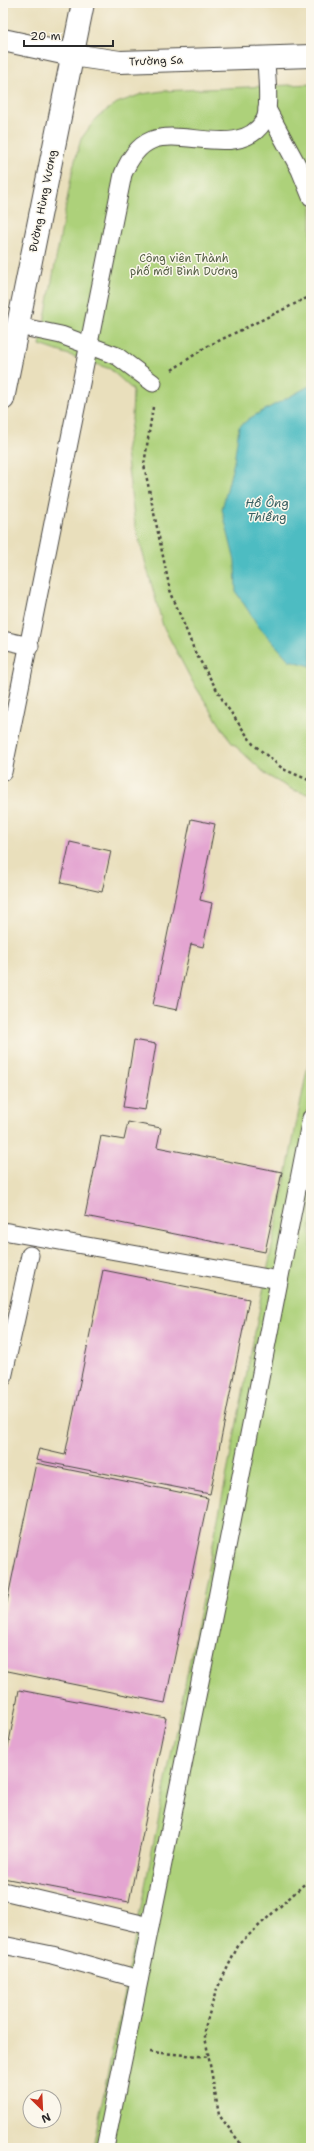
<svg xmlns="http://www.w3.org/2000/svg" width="314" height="2151" font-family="'Shantell Sans',sans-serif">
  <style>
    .green { fill: #add17a; stroke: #6c7e52 }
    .water { fill: #4dbcc2; stroke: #3c7476 }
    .building { fill: #e4a5d1 }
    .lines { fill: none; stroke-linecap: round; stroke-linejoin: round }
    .lane-casing { stroke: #484641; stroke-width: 19 }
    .street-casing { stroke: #484641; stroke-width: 24 }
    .secondary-casing { stroke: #484641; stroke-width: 24 }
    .path { stroke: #484641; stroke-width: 2.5; stroke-dasharray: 3 3; stroke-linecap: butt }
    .lane { stroke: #fff; stroke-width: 17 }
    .street { stroke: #fff; stroke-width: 22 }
    .secondary { stroke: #fff; stroke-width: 22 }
    .labels { text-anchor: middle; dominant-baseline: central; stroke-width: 3; stroke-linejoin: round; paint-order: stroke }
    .street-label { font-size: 11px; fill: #2b2b2b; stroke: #fbf7ec }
    .park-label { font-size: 11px; fill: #525d43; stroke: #fbf7ec }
    .water-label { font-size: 12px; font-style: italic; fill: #375e60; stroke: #fbf7ec }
  </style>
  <rect width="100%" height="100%" fill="#fbf7ec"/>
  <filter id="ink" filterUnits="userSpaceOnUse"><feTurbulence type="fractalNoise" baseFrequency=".025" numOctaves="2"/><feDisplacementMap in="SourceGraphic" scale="8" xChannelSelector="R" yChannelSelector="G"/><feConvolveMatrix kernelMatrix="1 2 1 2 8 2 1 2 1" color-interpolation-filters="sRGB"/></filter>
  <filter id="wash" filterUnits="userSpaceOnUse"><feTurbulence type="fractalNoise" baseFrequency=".012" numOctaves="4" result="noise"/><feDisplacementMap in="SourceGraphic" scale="16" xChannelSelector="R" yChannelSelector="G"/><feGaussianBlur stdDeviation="0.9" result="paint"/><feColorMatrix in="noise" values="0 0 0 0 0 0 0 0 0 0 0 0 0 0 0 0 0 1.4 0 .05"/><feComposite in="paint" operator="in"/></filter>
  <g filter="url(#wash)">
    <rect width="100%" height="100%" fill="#e9dfbc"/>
    <g class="green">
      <path d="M311 84V795L293 790 268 776 231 742 192 681 163 626 135 525 126 452 132 419 133 390 110 369 40 345 73 168 81 139 97 117 117 103 142 94 163 91Z"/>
      <path d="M311 1050V2148H93Z"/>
    </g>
    <path class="water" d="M311 385V666L289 660 259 627 236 592 235 561 222 509 234 462 239 427 250 418Z"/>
    <g id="blocks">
      <g class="building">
        <path d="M191 819 215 824 200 900 212 903 203 947 191 944 177 1010 153 1005Z"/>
        <path d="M70 842 111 851 102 892 61 883Z"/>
        <path d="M134 1040 156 1044 145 1110 123 1107Z"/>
        <path d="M128 1122 161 1128 157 1147 282 1172 265 1252 85 1216 101 1136 124 1140Z"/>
        <path d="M103 1270 249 1299 210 1494 36 1460 39 1449 65 1455Z"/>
        <path d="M36 1463 208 1498 165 1703 3 1670V1621Z"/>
        <path d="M19 1690 166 1718 129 1902 3 1878V1773Z"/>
      </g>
    </g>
  </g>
  <g filter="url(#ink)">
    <use href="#blocks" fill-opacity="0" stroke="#484641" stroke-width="1"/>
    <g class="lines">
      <defs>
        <g id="lane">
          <path d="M267 109 300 170 311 197"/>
          <path d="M18 326 61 335 117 356 153 383"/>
          <path d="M3 640 30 646"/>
          <path d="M3 772 123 174C129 160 137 146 152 140 184 128 241 159 264 121 271 110 266 72 266 58"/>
          <path d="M3 1231 279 1280"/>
          <path d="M3 1378 30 1255"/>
          <path d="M3 1891 150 1926"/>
          <path d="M3 1945 52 1955 139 1979"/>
          <path d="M105 2148 216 1603 311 1118"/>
        </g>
        <path id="street" d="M3 40 72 55 120 62 311 56"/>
        <path id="secondary" d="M3 399 83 3"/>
      </defs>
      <use href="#lane" class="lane-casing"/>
      <use href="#street" class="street-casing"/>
      <use href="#secondary" class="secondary-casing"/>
      <g class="path">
        <path d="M172 370 206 347 311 296"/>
        <path d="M153 407 144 465 170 590 195 652 225 704 253 744 283 769 311 781"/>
        <path d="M150 2052 209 2057"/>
        <path d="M244 2148 219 2115 204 2031 216 1991 239 1944 311 1878"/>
      </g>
      <use href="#lane" class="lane"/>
      <use href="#street" class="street"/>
      <use href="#secondary" class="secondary"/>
    </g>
  </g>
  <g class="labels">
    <g class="street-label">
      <text transform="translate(156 61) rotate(-2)">Trường Sa</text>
      <text transform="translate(43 201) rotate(-79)">Đường Hùng Vương</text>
    </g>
    <g class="park-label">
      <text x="184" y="258">Công viên Thành<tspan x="184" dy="13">phố mới Bình Dương</tspan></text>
    </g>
    <g class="water-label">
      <text x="267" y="503">Hồ Ông<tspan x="267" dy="14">Thiềng</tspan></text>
    </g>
  </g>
  <rect width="314" height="2151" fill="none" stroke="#fbf7ec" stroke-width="16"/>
  <g transform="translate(42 2109) rotate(156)"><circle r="19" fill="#fbf7ec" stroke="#a8a59f"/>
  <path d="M0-3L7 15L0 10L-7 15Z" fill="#c8321e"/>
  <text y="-6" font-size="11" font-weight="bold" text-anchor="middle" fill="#2b2b2b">N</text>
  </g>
  <path d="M24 40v6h89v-6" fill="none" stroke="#2b2b2b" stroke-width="2"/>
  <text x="30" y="40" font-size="12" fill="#2b2b2b" stroke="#fbf7ec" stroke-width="3" paint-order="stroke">20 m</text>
</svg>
